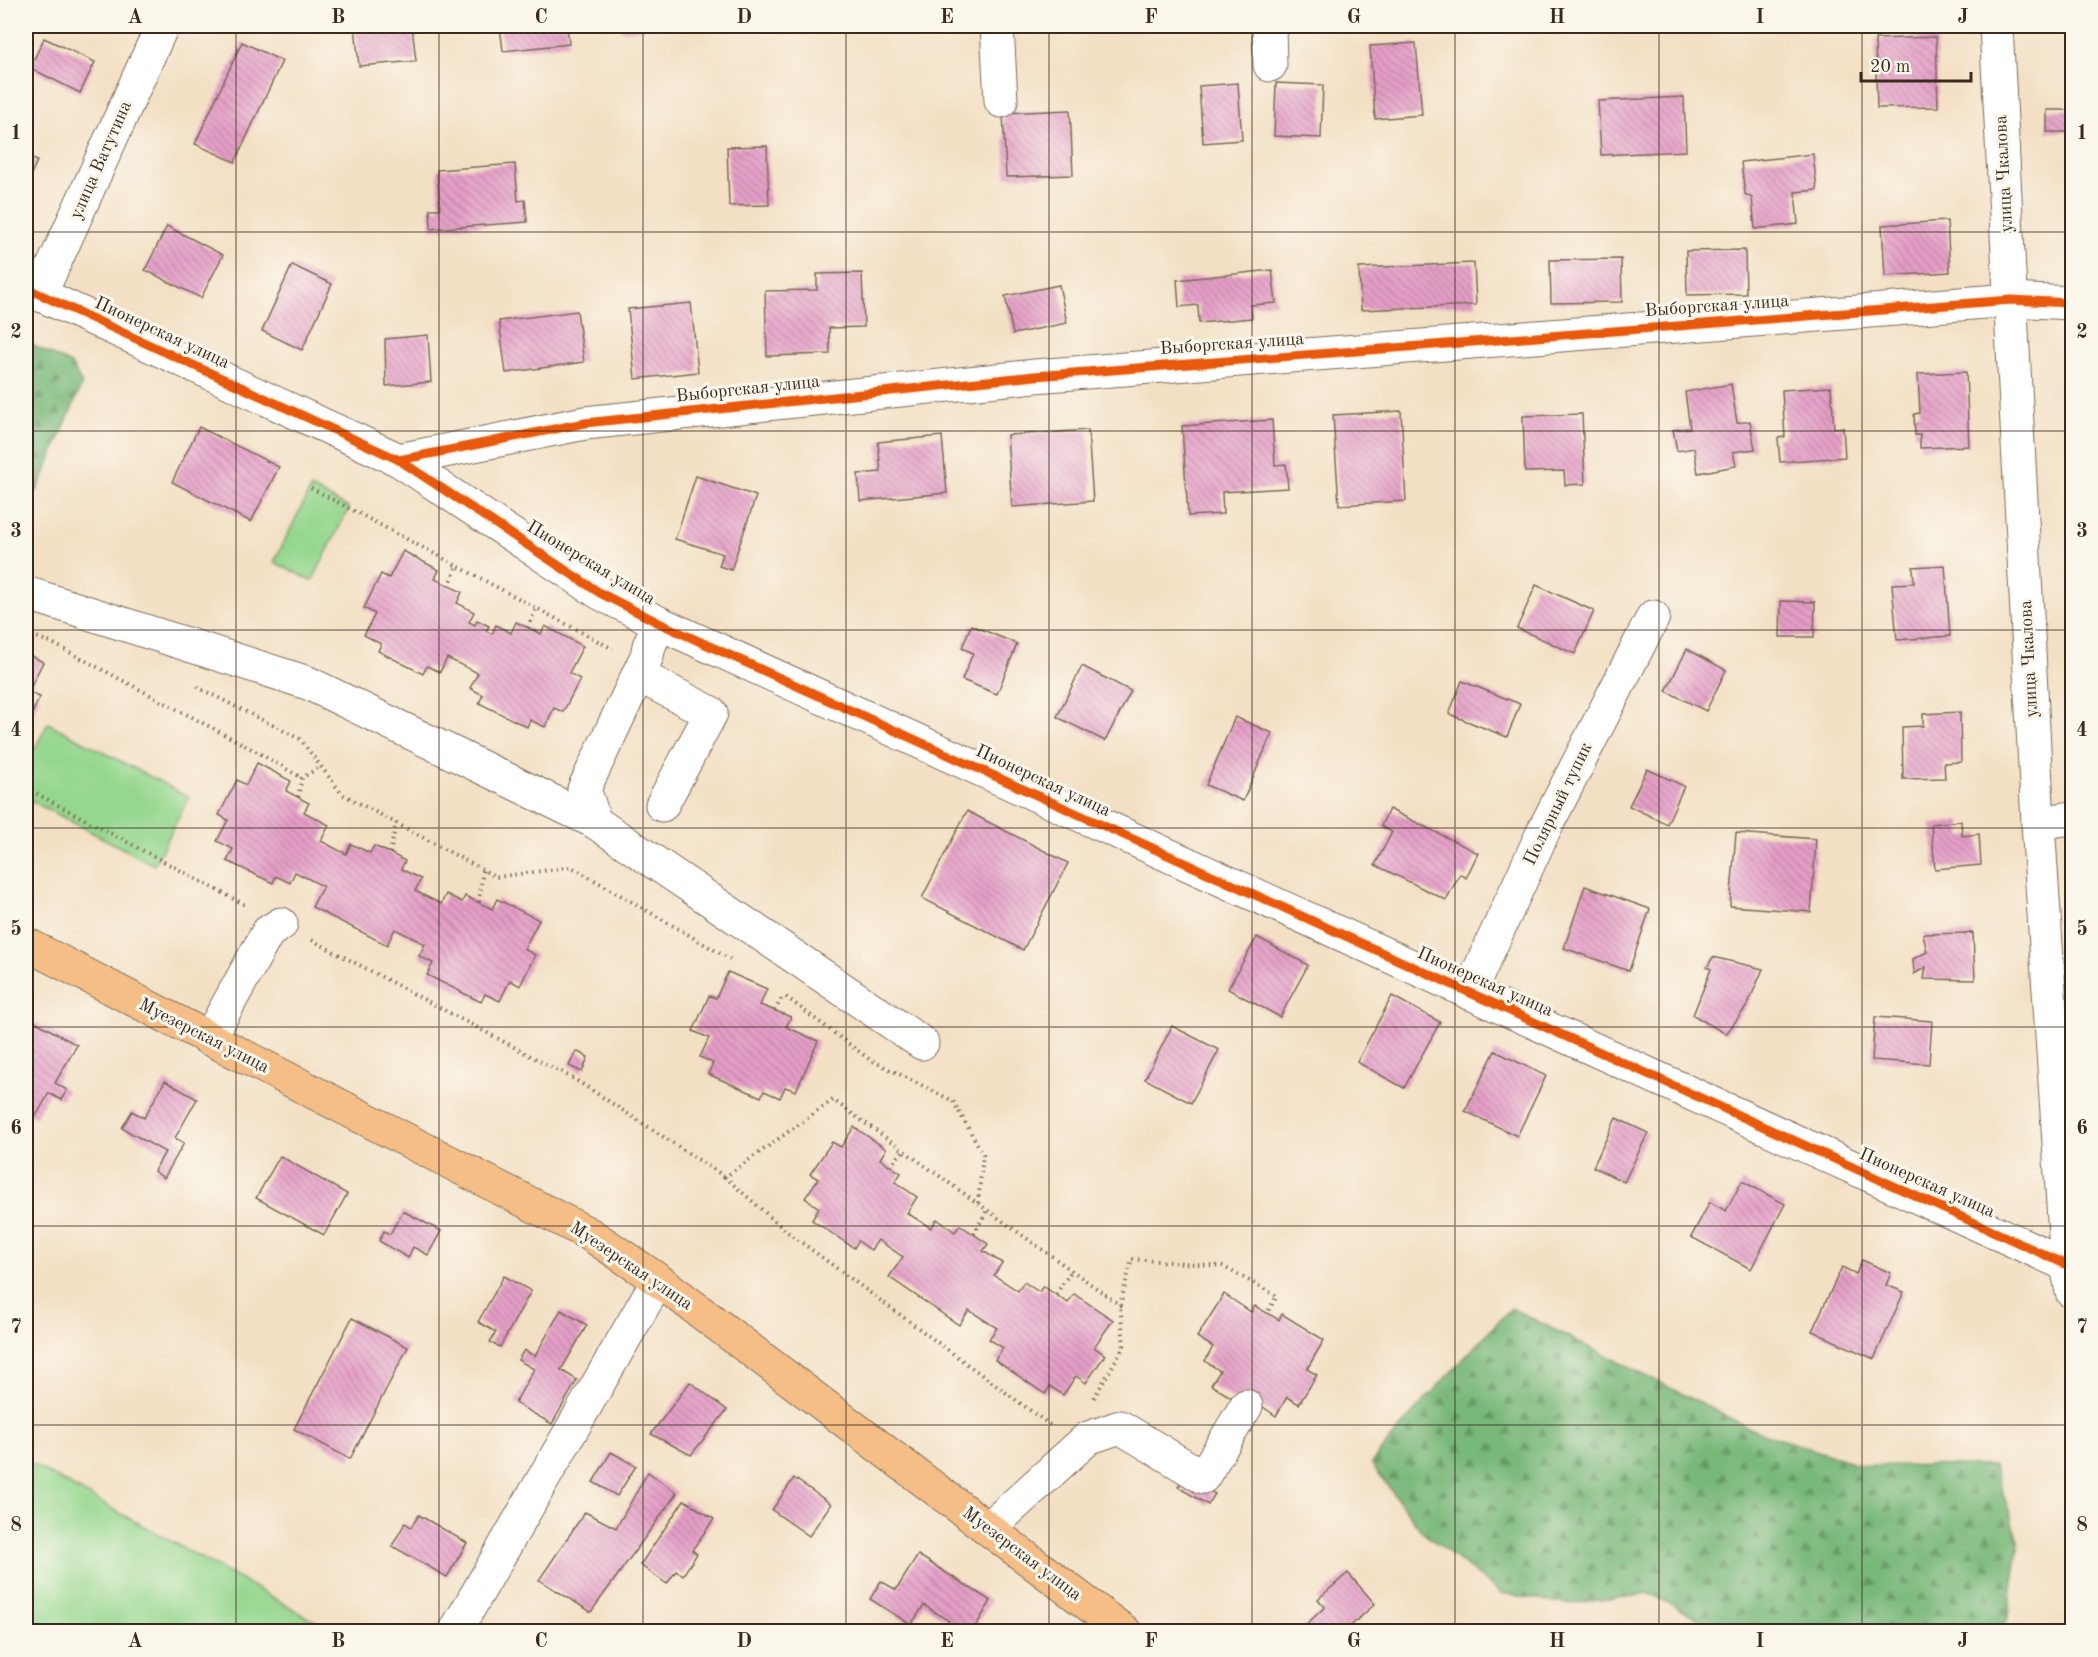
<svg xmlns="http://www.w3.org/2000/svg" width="2098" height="1657" font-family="'Old Standard TT',serif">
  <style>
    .forest { fill: url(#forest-firs); stroke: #5a714c; stroke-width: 1.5 }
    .park { fill: #95d78e; stroke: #688056; stroke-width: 1.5 }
    .building { fill: url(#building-back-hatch) }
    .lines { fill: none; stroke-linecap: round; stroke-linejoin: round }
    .minor-casing { stroke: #7b6a58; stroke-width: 35 }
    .major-casing { stroke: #7b6a58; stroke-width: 35 }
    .path { stroke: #7b6a58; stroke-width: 4; stroke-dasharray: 1.5 4.5; stroke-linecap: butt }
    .minor { stroke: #fff; stroke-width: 33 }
    .major { stroke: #f5be86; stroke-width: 33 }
    .cycleway-casing { stroke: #fbf7ec; stroke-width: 13 }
    .cycleway { stroke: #e8590c; stroke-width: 9 }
    .grid { fill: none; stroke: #3b2a1e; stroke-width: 1.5; stroke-opacity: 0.55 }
    .labels { text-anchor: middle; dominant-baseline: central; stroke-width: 6; stroke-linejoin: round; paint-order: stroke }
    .street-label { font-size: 18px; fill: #3b2a1e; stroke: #fbf7ec }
    .neatline { fill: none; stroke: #3b2a1e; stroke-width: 2 }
    .grid-label { font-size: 20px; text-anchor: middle; font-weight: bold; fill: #3b2a1e }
  </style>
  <defs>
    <pattern id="forest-firs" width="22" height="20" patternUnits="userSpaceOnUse" patternTransform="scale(1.5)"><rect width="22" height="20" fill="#78b879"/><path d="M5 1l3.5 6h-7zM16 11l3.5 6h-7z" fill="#649663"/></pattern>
    <pattern id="building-back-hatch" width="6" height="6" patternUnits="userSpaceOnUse" patternTransform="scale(1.5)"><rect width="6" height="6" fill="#e59fc7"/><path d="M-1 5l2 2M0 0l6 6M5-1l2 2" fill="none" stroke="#bb82a1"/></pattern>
  </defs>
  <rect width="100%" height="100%" fill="#fbf7ec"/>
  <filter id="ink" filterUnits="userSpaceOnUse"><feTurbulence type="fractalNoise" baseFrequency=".0167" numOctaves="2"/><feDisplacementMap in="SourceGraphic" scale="12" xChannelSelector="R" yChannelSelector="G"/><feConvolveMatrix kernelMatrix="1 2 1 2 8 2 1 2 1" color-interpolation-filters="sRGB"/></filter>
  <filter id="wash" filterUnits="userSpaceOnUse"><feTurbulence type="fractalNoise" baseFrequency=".008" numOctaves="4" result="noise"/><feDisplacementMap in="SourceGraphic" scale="24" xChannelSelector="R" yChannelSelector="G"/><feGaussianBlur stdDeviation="1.35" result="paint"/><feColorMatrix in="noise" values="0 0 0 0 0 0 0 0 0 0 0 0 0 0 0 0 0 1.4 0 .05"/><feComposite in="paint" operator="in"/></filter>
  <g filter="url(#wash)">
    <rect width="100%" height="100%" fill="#f3e0c4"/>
    <g class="forest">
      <path d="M26 342 71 364 82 384 37 491 26 496Z"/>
      <path d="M1511 1308 1756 1431 1861 1465 1994 1466 2019 1541 2007 1622 1996 1632 1723 1631 1651 1594 1567 1604 1501 1593 1422 1532 1371 1463 1412 1414Z"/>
    </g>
    <g class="park">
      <path d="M311 488 349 508 312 581 274 562Z"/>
      <path d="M48 723 189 797 154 865 26 798V766Z"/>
      <path d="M26 1461 333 1631H26Z"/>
    </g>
    <g id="blocks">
      <g class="building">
        <path d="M355 26H412L416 61 359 66Z"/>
        <path d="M500 26H567L569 44 503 51Z"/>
        <path d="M622 26H652V27L623 31Z"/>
        <path d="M915 26H961V32L915 33Z"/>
        <path d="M1936 37 1938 107 1877 108 1875 39Z"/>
        <path d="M44 38 95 62 80 93 30 68Z"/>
        <path d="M242 42 282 61 235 162 195 144Z"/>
        <path d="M1416 43 1422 115 1375 119 1370 46Z"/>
        <path d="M1238 83 1242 140 1203 143 1199 86Z"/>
        <path d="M1276 83 1323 85 1321 138 1274 136Z"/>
        <path d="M1684 97 1686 151 1601 155 1598 101Z"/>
        <path d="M1070 110 1073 175 1006 177 1003 113Z"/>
        <rect x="2047" y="110" width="25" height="22"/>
        <path d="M767 146 769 205 729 206 727 147Z"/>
        <path d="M1813 154 1817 190 1795 192 1798 224 1755 229 1752 198 1745 194 1741 162Z"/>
        <path d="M26 155 37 161 26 185Z"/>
        <path d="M515 164 518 201 525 200 527 222 431 229 430 209H440L437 170Z"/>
        <path d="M1947 221 1950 272 1885 276 1882 225Z"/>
        <path d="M167 226 223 255 201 298 145 270Z"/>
        <path d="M1745 250 1746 294 1687 295 1686 251Z"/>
        <path d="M1621 259 1622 302 1551 303 1550 260Z"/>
        <path d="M1474 263 1476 305 1361 310 1359 268Z"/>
        <path d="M292 265 332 284 302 350 262 331Z"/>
        <path d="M1272 270 1276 303 1251 305 1252 318 1199 323 1198 305 1179 307 1177 280Z"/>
        <path d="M862 273 864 327 829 328 830 354 767 356 765 291 817 290V274Z"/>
        <path d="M1059 285 1067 323 1013 334 1005 296Z"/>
        <path d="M691 303 698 372 635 379 628 309Z"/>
        <path d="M577 311 584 362 506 373 499 321Z"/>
        <path d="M428 335 431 382 386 386 385 339Z"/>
        <path d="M1966 372 1969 446 1920 448V435H1915L1914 414 1920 413 1918 374Z"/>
        <path d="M1731 384 1737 423 1750 421 1755 449 1733 452 1736 466 1698 473 1694 448 1677 451 1673 430 1690 428 1685 392Z"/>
        <path d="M1831 387 1834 428 1843 427 1845 457 1780 462 1778 438 1785 437 1782 390Z"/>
        <path d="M1401 411 1406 501 1339 505 1333 415Z"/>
        <path d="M1582 414 1585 484 1565 485 1564 471 1525 472 1523 416Z"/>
        <path d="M1272 420 1275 465 1286 464 1288 488 1222 492 1223 514 1188 516 1182 426Z"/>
        <path d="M199 427 279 467 251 522 172 482Z"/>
        <path d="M1088 430 1093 501 1012 507 1007 435Z"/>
        <path d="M942 436 947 493 860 501 858 474 881 472 878 442Z"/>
        <path d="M696 476 756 496 731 570 719 566 723 554 675 539Z"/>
        <path d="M403 551 439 570 435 579 462 592 457 603 474 612 469 622 475 625 477 620 489 626 486 631 492 634 496 625 511 633 516 622 541 634 545 626 583 646 569 673 580 679 563 712 554 708 545 727 530 720 527 727 479 703 483 695 470 688 478 673 447 658 440 672 427 666 423 674 378 651 381 644 364 635 375 614 364 608 381 574 389 578Z"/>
        <path d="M1945 565 1950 636 1897 640 1892 584 1914 583 1913 567Z"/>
        <path d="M1536 585 1594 611 1575 654 1517 628Z"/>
        <path d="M1781 601 1815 602 1814 637H1780Z"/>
        <path d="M971 625 1017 644 997 694 962 680 973 653 962 648Z"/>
        <path d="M1687 649 1726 670 1706 711 1666 691Z"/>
        <path d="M26 653 43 662 28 692 40 697 26 726Z"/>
        <path d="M1082 666 1131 691 1105 741 1057 717Z"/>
        <path d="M1462 681 1520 704 1507 737 1449 714Z"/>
        <path d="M1960 712 1961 762 1944 763 1945 778 1903 779 1902 727 1923 726V714Z"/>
        <path d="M1235 717 1272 733 1243 801 1206 785Z"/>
        <path d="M257 763 291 781 286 791 309 803 304 812 329 825 321 841 346 854 351 844 370 853 374 846 390 853 405 861 401 869 421 879 415 891 441 904 446 894 462 902 465 896 492 909 497 899 539 920 524 949 535 955 520 986 510 980 500 1001 485 994 481 1002 427 975 433 963 419 956 425 944 395 929 387 945 312 907 323 886 295 872 290 883 276 876 273 883 227 861 233 849 217 841 228 820 219 815 237 780 246 785Z"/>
        <path d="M1647 769 1684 786 1667 824 1629 806Z"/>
        <path d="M1389 809 1478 853 1466 878 1460 874 1446 900 1375 865 1392 832 1381 826Z"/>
        <path d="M967 811 1068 863 1023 950 922 898Z"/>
        <path d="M1961 821 1962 836 1979 834 1981 865 1935 869 1931 824Z"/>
        <path d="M1736 833 1816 839 1811 912 1730 906Z"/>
        <path d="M1585 886 1650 909 1629 971 1564 948Z"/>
        <path d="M1973 933 1975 980 1924 979 1926 967 1914 974 1913 959 1927 952 1923 934Z"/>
        <path d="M1257 937 1308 965 1280 1017 1228 989Z"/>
        <path d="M1713 957 1763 969 1747 1006 1726 1034 1693 1015 1711 969 1707 967Z"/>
        <path d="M728 972 767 989 760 1005 791 1017 786 1027 818 1041 796 1091 785 1087 780 1098 764 1091 761 1097 708 1074 713 1063 700 1057 709 1038 693 1031 709 996 716 998Z"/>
        <path d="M1392 996 1440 1022 1404 1088 1357 1062Z"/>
        <path d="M1875 1017 1932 1021 1929 1064 1872 1060Z"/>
        <path d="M36 1022 77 1045 55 1083 67 1090 61 1100 49 1093 35 1118 26 1112V1040Z"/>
        <path d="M1172 1026 1219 1050 1191 1103 1145 1079Z"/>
        <path d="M576 1051 588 1057 582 1072 569 1066Z"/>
        <path d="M1495 1051 1546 1076 1517 1136 1465 1111Z"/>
        <path d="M165 1081 197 1099 175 1138 184 1143 164 1178 154 1171 165 1152 122 1128 132 1111 144 1118Z"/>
        <path d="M1616 1118 1648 1133 1624 1182 1593 1167Z"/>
        <path d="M854 1127 886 1149 880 1159 901 1173 895 1182 917 1197 907 1213 931 1228 937 1219 955 1232 960 1225 988 1244 983 1251 1002 1263 994 1275 1018 1291 1024 1282 1039 1292 1043 1286 1068 1303 1074 1294 1113 1320 1094 1347 1105 1355 1086 1383 1076 1376 1063 1395 1050 1386 1045 1394 995 1360 1003 1348 989 1339 997 1328 969 1310 959 1325 889 1277 903 1257 878 1240 871 1250 858 1241 854 1248 812 1220 819 1208 805 1198 818 1179 810 1174 832 1142 841 1147Z"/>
        <path d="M280 1156 347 1194 324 1235 256 1198Z"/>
        <path d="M1742 1181 1785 1204 1751 1269 1691 1237 1710 1202 1726 1211Z"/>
        <path d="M403 1211 441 1231 428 1255 413 1247 408 1258 379 1241 384 1231 390 1234Z"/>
        <path d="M1862 1260 1891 1273 1886 1285 1904 1292 1874 1359 1812 1331 1842 1267 1856 1274Z"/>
        <path d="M504 1276 531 1291 500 1347 490 1342 496 1332 478 1322Z"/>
        <path d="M1224 1294 1251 1312 1255 1306 1279 1320 1282 1314 1324 1340 1307 1369 1317 1375 1299 1404 1287 1397 1276 1416 1263 1407 1258 1414 1211 1385 1220 1371 1205 1361 1213 1347 1197 1337Z"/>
        <path d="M561 1310 587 1325 561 1370 577 1380 552 1424 515 1403 534 1369 518 1360 524 1350 535 1356Z"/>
        <path d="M352 1318 408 1347 350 1459 294 1429Z"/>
        <path d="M690 1382 727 1410 691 1455 651 1434Z"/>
        <path d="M611 1452 636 1466 617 1496 593 1482Z"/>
        <path d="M648 1472 677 1493 591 1612 539 1580 585 1512 616 1528Z"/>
        <path d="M1185 1475 1215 1494 1208 1505 1178 1487Z"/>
        <path d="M794 1478 831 1504 809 1536 772 1510Z"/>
        <path d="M684 1500 714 1519 692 1550 697 1554 683 1575 676 1571 667 1584 640 1565Z"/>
        <path d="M419 1515 467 1543 447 1577 392 1546 405 1523 411 1527Z"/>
        <path d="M918 1555 991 1601 972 1632H942L949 1621 924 1605 911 1625 870 1599 881 1581 896 1590Z"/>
        <path d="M1348 1573 1375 1604 1344 1632H1298L1325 1607 1318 1599Z"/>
      </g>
    </g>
  </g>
  <g filter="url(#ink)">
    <use href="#blocks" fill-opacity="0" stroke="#7b6a58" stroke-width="1.5"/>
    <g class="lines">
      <defs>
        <g id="minor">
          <path d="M997 26 1001 101"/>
          <path d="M1269 26 1270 65"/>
          <path d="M1996 26 2038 823 2067 1265 2072 1292"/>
          <path d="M26 288 399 460 600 593 659 623 2067 1265"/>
          <path d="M40 295 162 26"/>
          <path d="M399 460 585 423 1035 376 2011 300 2072 303"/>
          <path d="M26 593 308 683 595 822 922 1043"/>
          <path d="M638 675 711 713 662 805"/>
          <path d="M595 822 584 789 647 656 649 646 659 623"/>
          <path d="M2038 823 2072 818"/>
          <path d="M1469 993 1544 830 1653 617"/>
          <path d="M209 1039 268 932 281 924"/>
          <path d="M988 1529 1088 1438 1120 1427 1203 1477 1246 1406"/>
          <path d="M455 1632 658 1280"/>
        </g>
        <path id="major" d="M26 944 591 1235 658 1280 1125 1632"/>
      </defs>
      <use href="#minor" class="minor-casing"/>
      <use href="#major" class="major-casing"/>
      <g class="path">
        <path d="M311 488 613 649"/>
        <path d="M449 586 457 566"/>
        <path d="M528 628 536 608"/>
        <path d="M26 633 54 644 250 748 302 778"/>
        <path d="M198 686 199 688 300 739 342 794 496 877 572 867 730 959"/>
        <path d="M26 788 247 906"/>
        <path d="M298 797 302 778 321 766"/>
        <path d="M390 853 396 823"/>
        <path d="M479 902 483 869"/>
        <path d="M312 940 576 1080 725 1177"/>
        <path d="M786 997 869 1059 953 1101 983 1154 978 1203"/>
        <path d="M775 1011 783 995"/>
        <path d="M890 1166 904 1150"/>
        <path d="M974 1234 987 1210"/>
        <path d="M1056 1294 1072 1270"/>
        <path d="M1094 1398 1124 1346 1120 1305"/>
        <path d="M1050 1425 786 1231 725 1177 833 1100 1120 1305 1132 1259 1222 1266 1277 1296 1267 1313"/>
      </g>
      <use href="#minor" class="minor"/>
      <use href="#major" class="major"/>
      <defs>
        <g id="cycleway">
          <path d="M26 288 399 460 600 593 659 623 2067 1265"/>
          <path d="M399 460 585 423 1035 376 2011 300 2072 303"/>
        </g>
      </defs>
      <use href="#cycleway" class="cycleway-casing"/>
      <use href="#cycleway" class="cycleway"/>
    </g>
  </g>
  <path class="grid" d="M236 26V1632M439 26V1632M643 26V1632M846 26V1632M1049 26V1632M1252 26V1632M1455 26V1632M1659 26V1632M1862 26V1632M26 232H2072M26 431H2072M26 630H2072M26 828H2072M26 1027H2072M26 1226H2072M26 1425H2072"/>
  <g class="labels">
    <g class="street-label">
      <text transform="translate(101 160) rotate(-66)">улица Ватутина</text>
      <text transform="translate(2004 174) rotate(-93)">улица Чкалова</text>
      <text transform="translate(1717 306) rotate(-4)">Выборгская улица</text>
      <text transform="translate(162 333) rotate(25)">Пионерская улица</text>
      <text transform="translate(1232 344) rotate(-4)">Выборгская улица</text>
      <text transform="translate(748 389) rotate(-6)">Выборгская улица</text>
      <text transform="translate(591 563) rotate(31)">Пионерская улица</text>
      <text transform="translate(2029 659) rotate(-93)">улица Чкалова</text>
      <text transform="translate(1043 781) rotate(25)">Пионерская улица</text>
      <text transform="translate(1558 804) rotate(-64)">Полярный тупик</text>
      <text transform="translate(1485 982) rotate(24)">Пионерская улица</text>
      <text transform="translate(204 1036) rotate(27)">Муезерская улица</text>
      <text transform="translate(1927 1183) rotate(24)">Пионерская улица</text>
      <text transform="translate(631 1266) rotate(34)">Муезерская улица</text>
      <text transform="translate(1022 1554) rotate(37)">Муезерская улица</text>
    </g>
  </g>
  <rect width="2098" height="1657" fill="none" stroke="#fbf7ec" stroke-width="66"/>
  <path d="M1861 72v9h110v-9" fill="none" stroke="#3b2a1e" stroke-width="3"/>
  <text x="1870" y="72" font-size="18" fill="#3b2a1e" stroke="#fbf7ec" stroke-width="4.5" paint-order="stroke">20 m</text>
  <rect x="33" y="33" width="2032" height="1591" class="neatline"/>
  <g class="grid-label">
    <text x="135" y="23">A</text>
    <text x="338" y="23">B</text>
    <text x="541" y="23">C</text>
    <text x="744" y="23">D</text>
    <text x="947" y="23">E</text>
    <text x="1151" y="23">F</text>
    <text x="1354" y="23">G</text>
    <text x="1557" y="23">H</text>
    <text x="1760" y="23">I</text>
    <text x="1963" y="23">J</text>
    <text x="16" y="139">1</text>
    <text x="2082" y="139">1</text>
    <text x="16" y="338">2</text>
    <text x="2082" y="338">2</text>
    <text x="16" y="537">3</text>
    <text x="2082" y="537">3</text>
    <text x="16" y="736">4</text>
    <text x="2082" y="736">4</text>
    <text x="16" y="935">5</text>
    <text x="2082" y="935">5</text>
    <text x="16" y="1134">6</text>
    <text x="2082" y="1134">6</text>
    <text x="16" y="1333">7</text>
    <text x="2082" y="1333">7</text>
    <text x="16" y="1531">8</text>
    <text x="2082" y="1531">8</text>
    <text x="135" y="1647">A</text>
    <text x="338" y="1647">B</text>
    <text x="541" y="1647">C</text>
    <text x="744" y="1647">D</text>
    <text x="947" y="1647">E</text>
    <text x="1151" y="1647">F</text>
    <text x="1354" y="1647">G</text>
    <text x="1557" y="1647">H</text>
    <text x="1760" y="1647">I</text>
    <text x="1963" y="1647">J</text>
  </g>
</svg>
